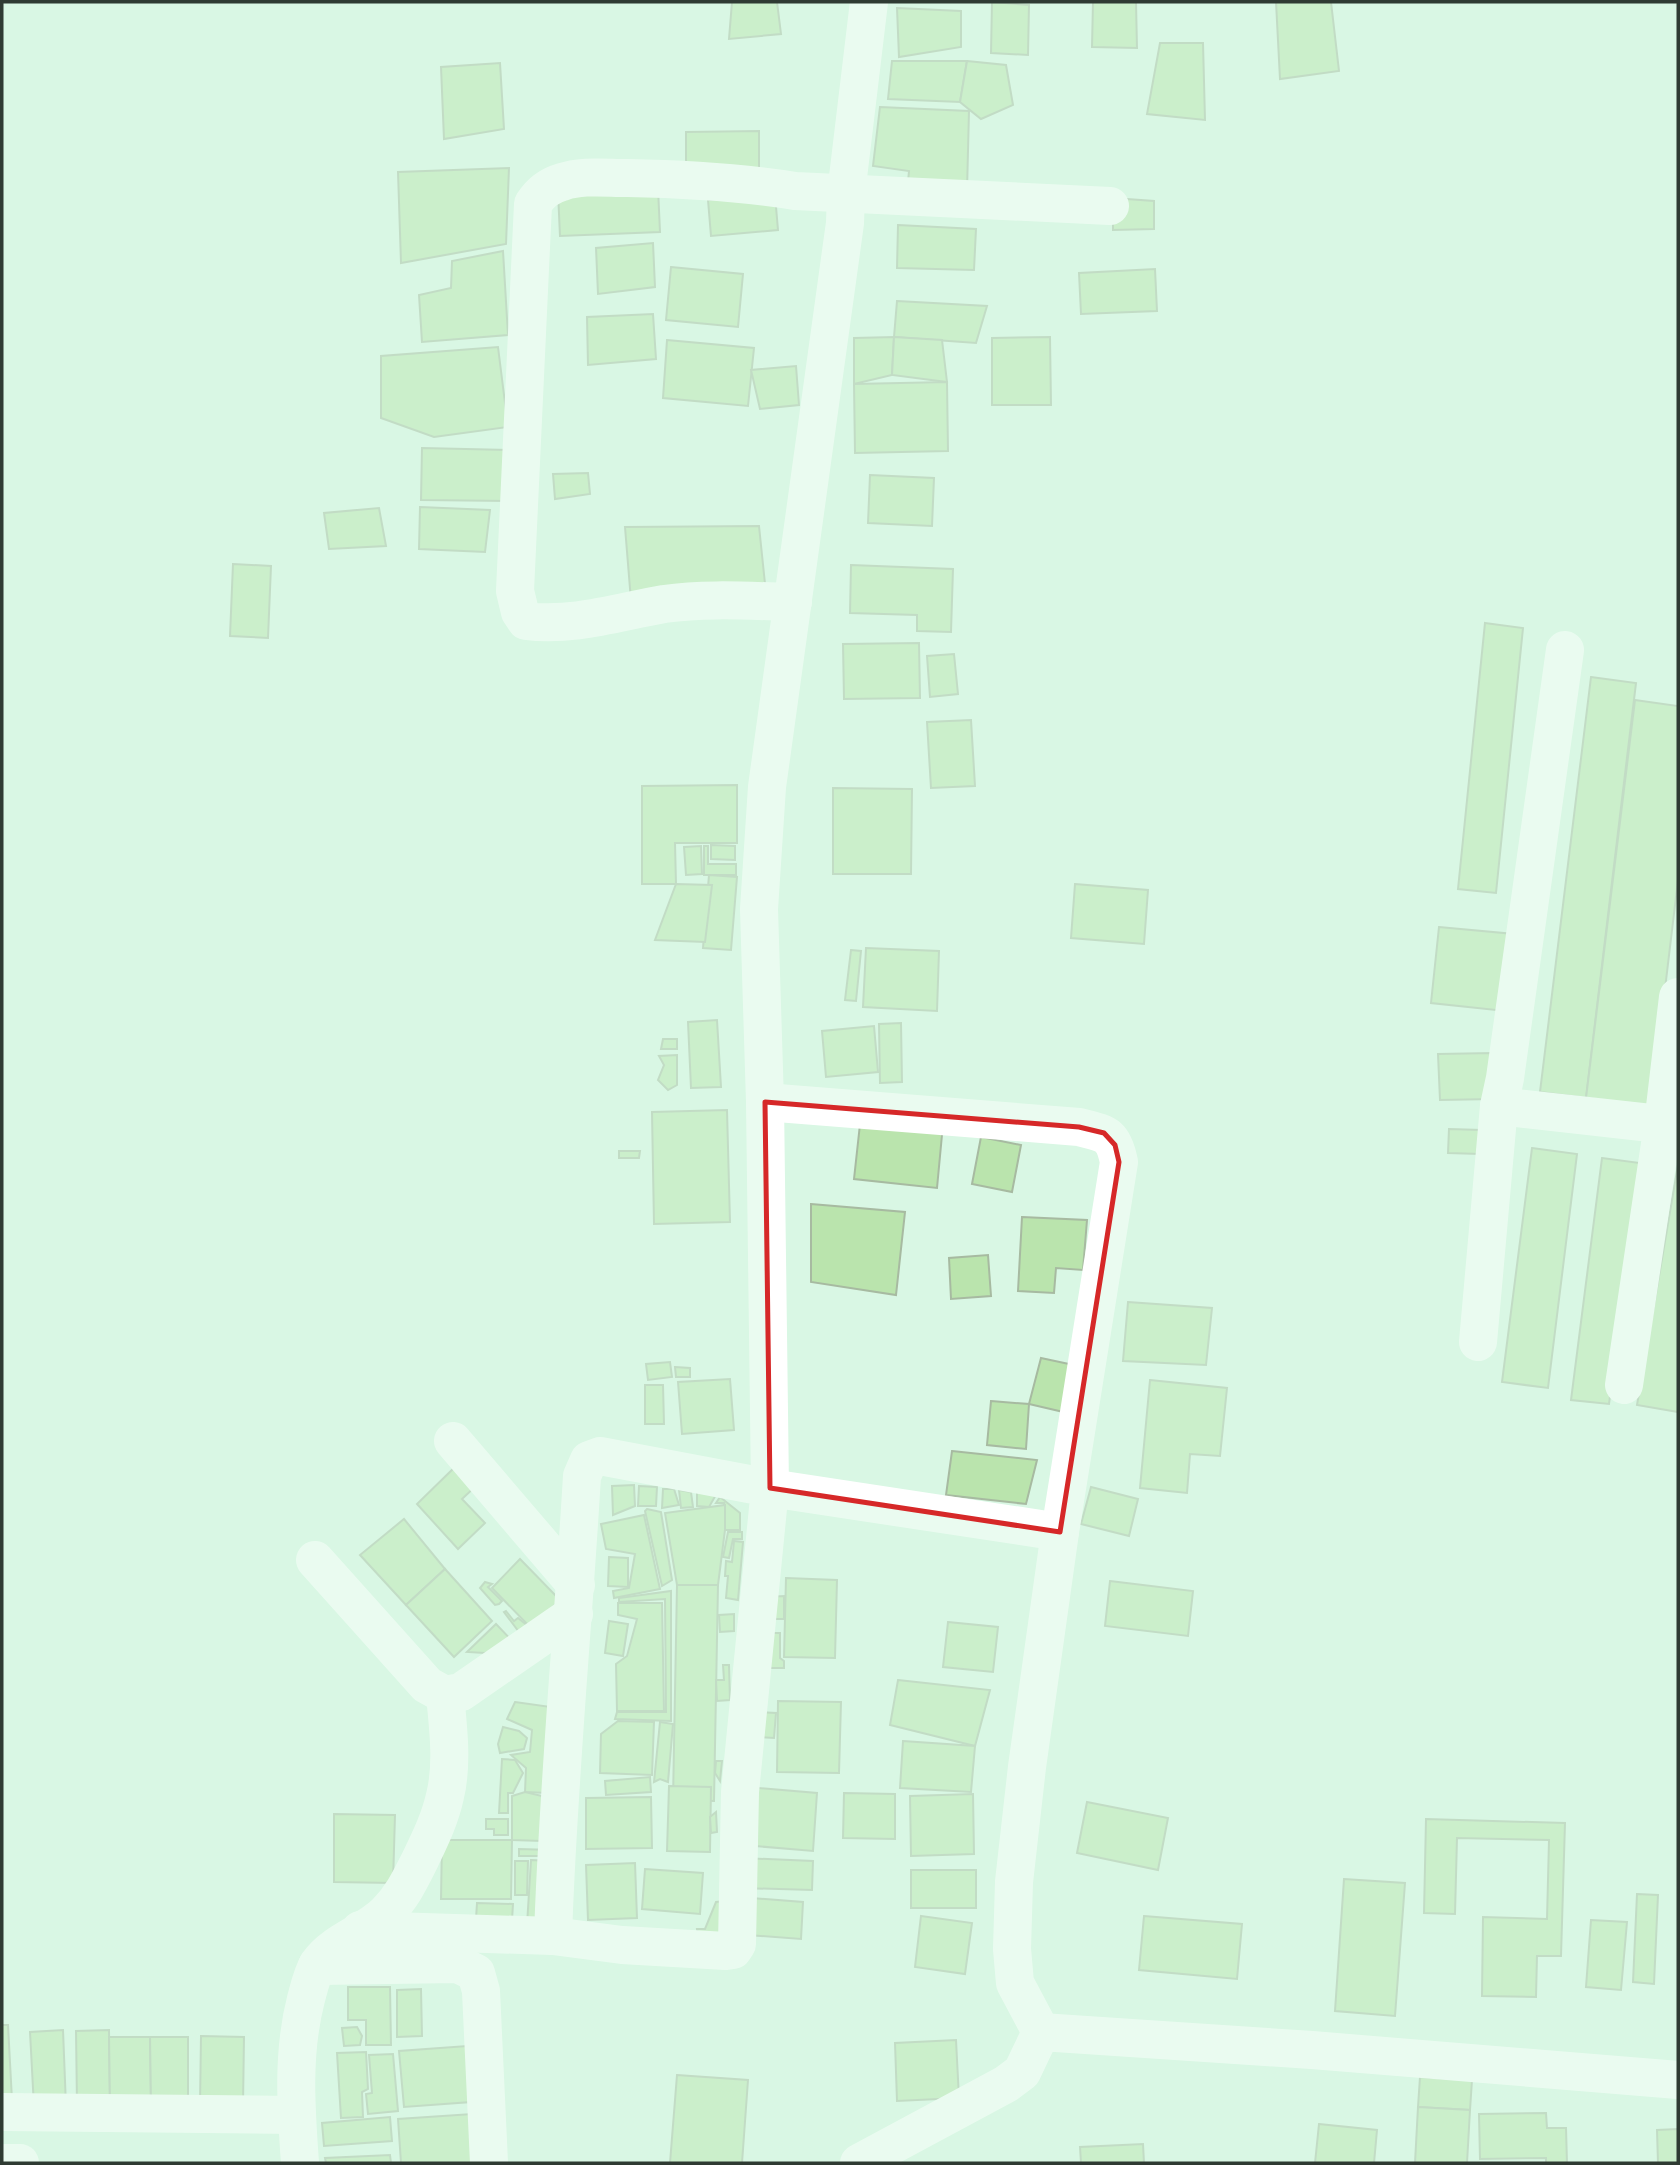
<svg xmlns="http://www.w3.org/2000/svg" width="1680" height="2165" font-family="'Golos Text',sans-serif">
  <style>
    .building { fill: #bae4ad; stroke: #a7baa1; stroke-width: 2 }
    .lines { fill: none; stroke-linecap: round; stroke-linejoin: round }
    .minor { stroke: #fff; stroke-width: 38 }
    .marked { fill: none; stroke: #d62828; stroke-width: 5; stroke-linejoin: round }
  </style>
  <rect width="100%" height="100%" fill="#d9f7e4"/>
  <g class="building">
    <path d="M732 2H777L781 34 729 39Z"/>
    <path d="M992 2 1029 5 1028 55 991 53Z"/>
    <path d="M1093 2H1136L1137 48 1092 47Z"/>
    <path d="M1276 2H1331L1339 71 1280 79Z"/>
    <path d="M897 8 961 11V47L899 57Z"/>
    <path d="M1160 43H1203L1205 120 1147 114Z"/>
    <path d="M892 61H967L960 102 888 99Z"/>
    <path d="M967 61 1006 65 1013 105 981 119 960 102Z"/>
    <path d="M500 63 504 129 444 139 441 67Z"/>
    <path d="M880 107 969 111 967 191 908 182 909 171 873 166Z"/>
    <path d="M759 131V171L686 173V132Z"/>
    <path d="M509 168 506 244 401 263 398 172Z"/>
    <path d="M658 188 660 232 560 236 558 192Z"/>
    <path d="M775 195 778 230 711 236 708 200Z"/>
    <path d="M1113 198 1154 201V229L1113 230Z"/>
    <path d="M898 225 976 229 974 270 897 268Z"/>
    <path d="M653 243 655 287 598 294 596 248Z"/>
    <path d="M503 251 508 335 422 342 419 295 451 288 452 261Z"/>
    <path d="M671 267 743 274 738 327 666 320Z"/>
    <path d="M1155 269 1157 311 1081 314 1079 273Z"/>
    <path d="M897 301 987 306 976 343 894 337Z"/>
    <path d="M653 314 656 359 588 365 587 317Z"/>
    <path d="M894 337 892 375 854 384V338Z"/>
    <path d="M894 337 942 340 947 382 892 375Z"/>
    <path d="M1050 337 1051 405H992V338Z"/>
    <path d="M667 340 754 348 748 406 663 398Z"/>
    <path d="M498 347 508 427 434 437 381 418V356Z"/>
    <path d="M796 366 799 405 760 409 751 370Z"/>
    <path d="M947 382 948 451 855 453 854 384Z"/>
    <path d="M422 448 509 450 508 501 421 500Z"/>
    <path d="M588 473 590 494 555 499 553 474Z"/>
    <path d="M870 475 934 478 932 526 868 523Z"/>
    <path d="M420 507 490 510 485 552 419 549Z"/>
    <path d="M379 508 386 546 329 549 324 513Z"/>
    <path d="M759 526 767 603 632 613 625 527Z"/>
    <path d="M233 564 271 566 268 638 230 636Z"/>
    <path d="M851 565 953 569 951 632 917 631V615L850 613Z"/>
    <path d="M1485 623 1523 628 1496 893 1458 889Z"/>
    <path d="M919 643 920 698 844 699 843 644Z"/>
    <path d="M954 654 958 694 930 697 927 656Z"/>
    <path d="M1591 677 1636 683 1586 1098 1540 1092Z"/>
    <path d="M1635 700 1678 706V880L1651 1106 1586 1098Z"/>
    <path d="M971 720 975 786 931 788 927 722Z"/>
    <path d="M737 785V843H675L676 884H642V786Z"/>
    <path d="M833 788 912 789 911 874H833Z"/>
    <path d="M711 845 735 846V860L711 859Z"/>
    <path d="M701 846 702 874 686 875 684 847Z"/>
    <path d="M704 846H708V864H736V875H704Z"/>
    <path d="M709 875 737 877 731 950 703 948Z"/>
    <path d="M676 884 712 885 705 942 655 940Z"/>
    <path d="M1075 884 1148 890 1144 944 1071 938Z"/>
    <path d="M1439 927 1514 934 1505 1011 1431 1003Z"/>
    <path d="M866 948 939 951 937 1011 863 1007Z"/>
    <path d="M851 950 861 951 856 1001 845 1000Z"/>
    <path d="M717 1020 721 1087 691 1088 688 1022Z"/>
    <path d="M901 1023 902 1082 880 1083 879 1024Z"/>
    <path d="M874 1026 878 1072 826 1077 822 1031Z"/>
    <path d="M663 1039H677V1049H661Z"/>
    <path d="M1493 1053 1494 1099 1440 1100 1438 1054Z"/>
    <path d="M677 1055V1085L668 1090 658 1080 664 1065 659 1056Z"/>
    <path d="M727 1110 730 1222 654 1224 652 1112Z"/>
    <path d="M861 1115 943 1124 937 1188 854 1179Z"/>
    <path d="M1449 1129 1481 1130 1480 1154 1448 1153Z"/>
    <path d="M981 1137 1021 1145 1012 1192 972 1184Z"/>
    <path d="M1532 1148 1577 1154 1548 1388 1502 1382Z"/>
    <path d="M619 1151H640L639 1158H619Z"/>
    <path d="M1602 1158 1640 1163 1609 1404 1571 1400Z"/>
    <path d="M1678 1165V1412L1637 1405Z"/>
    <path d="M811 1204 905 1212 896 1295 811 1282Z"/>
    <path d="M1022 1217 1087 1220 1083 1270 1056 1268 1054 1293 1018 1291Z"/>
    <path d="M988 1255 991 1296 951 1299 949 1258Z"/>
    <path d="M1128 1302 1212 1308 1206 1365 1123 1361Z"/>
    <path d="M1041 1358 1083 1367 1072 1414 1029 1404Z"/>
    <path d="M670 1362 672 1377 648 1380 646 1364Z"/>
    <path d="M675 1367 690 1368V1377H676Z"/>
    <path d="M730 1379 734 1430 682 1434 678 1382Z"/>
    <path d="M1150 1380 1227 1388 1220 1456 1190 1454 1187 1493 1140 1488Z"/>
    <path d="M645 1385H663L664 1424H645Z"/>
    <path d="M991 1401 1029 1404 1026 1449 987 1445Z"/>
    <path d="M952 1451 1037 1460 1026 1504 946 1495Z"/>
    <path d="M458 1464 478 1484 462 1499 485 1523 458 1549 417 1504Z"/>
    <path d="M634 1485 635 1506 613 1515 612 1486Z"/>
    <path d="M639 1486 657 1487 656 1506H638Z"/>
    <path d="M1091 1487 1138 1499 1129 1536 1081 1524Z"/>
    <path d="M663 1489H674L679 1505 662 1508Z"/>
    <path d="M679 1490 691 1492 693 1507 681 1508Z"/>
    <path d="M697 1492 717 1493 709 1507 697 1506Z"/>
    <path d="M720 1497 740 1513V1530H725L724 1503H716Z"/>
    <path d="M725 1505V1530L718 1585H677L665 1513Z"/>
    <path d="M647 1509 661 1512 672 1580 662 1586 645 1511Z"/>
    <path d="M644 1515 660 1589 614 1598 613 1591 629 1588 635 1554 606 1549 601 1524Z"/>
    <path d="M404 1519 445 1569 406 1605 360 1555Z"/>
    <path d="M728 1532H742V1539H733L729 1558 723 1557Z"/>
    <path d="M734 1541 743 1542 738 1600 726 1598 728 1576H725L726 1561 732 1562Z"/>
    <path d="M609 1557 628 1558V1587L608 1586Z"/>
    <path d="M520 1559 560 1600 531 1628 492 1588Z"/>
    <path d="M445 1569 492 1621 454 1657 406 1605Z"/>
    <path d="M786 1578 837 1580 835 1658 784 1657Z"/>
    <path d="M1110 1581 1193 1591 1188 1636 1105 1626Z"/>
    <path d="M485 1582 492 1584 488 1587 502 1601 499 1604 495 1605 480 1588Z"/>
    <path d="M677 1585H718L714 1801 673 1800Z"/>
    <path d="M671 1591V1721L615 1719 617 1712H666L665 1599 619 1602V1598Z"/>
    <path d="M784 1596V1619H768L767 1597Z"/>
    <path d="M618 1603H662L664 1711H617L616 1664 627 1656 637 1619 618 1615Z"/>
    <path d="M506 1611 514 1621 518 1618 533 1630 528 1644 504 1612Z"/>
    <path d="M734 1614V1631L720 1632 719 1615Z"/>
    <path d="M609 1621 628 1624 623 1656 605 1653Z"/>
    <path d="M948 1622 998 1627 993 1672 943 1667Z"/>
    <path d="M496 1624 518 1647 485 1653 467 1652Z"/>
    <path d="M764 1633H780V1658L784 1661V1668H764Z"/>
    <path d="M723 1665H729L730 1700 717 1701 716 1680H724Z"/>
    <path d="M898 1680 990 1690 975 1746 890 1725Z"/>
    <path d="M778 1701 841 1702 839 1773 777 1772Z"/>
    <path d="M515 1702 551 1707 547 1793 525 1792 526 1768 511 1755 530 1752 532 1730 507 1719Z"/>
    <path d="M759 1712 776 1713 774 1738 758 1737Z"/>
    <path d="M618 1721 654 1722 652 1775 600 1773 601 1734Z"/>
    <path d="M660 1722 673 1724 668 1782 660 1779 654 1782Z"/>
    <path d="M503 1727 519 1731 527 1738 524 1749 500 1753 498 1744Z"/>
    <path d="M903 1741 975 1746 971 1792 900 1788Z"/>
    <path d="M502 1759 515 1760 523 1773 513 1793H508V1813H499Z"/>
    <path d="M716 1761H722L720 1781 715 1773Z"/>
    <path d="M650 1777 651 1792 606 1795 605 1781Z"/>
    <path d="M669 1786 711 1787 710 1852 667 1851Z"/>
    <path d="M747 1787 817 1793 813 1851 743 1845Z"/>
    <path d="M525 1792 542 1796V1841L512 1840V1796Z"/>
    <path d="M844 1793 895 1794V1839L843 1838Z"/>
    <path d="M973 1794 974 1854 911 1856 910 1796Z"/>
    <path d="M651 1797 652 1848 586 1849V1798Z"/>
    <path d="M1087 1802 1168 1818 1158 1870 1077 1853Z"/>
    <path d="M716 1812 717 1832 711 1833 710 1817Z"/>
    <path d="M334 1814 395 1815 393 1883 334 1882Z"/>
    <path d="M486 1819H508V1835H494V1829H486Z"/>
    <path d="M1426 1819 1565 1823 1561 1956H1537L1536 1997 1482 1996 1483 1917 1547 1919 1549 1840 1457 1838 1455 1914 1424 1913Z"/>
    <path d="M442 1840H512L511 1899H441Z"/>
    <path d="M519 1849 552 1850V1856H519Z"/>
    <path d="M742 1858 813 1861 812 1890 741 1888Z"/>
    <path d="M531 1860 549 1861 546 1926 527 1925Z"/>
    <path d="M515 1861H528L527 1895H515Z"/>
    <path d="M635 1863 637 1918 588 1920 586 1865Z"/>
    <path d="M645 1869 703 1873 700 1914 642 1909Z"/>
    <rect x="911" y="1870" width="65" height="38"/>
    <path d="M1344 1879 1405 1883 1395 2016 1335 2011Z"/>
    <path d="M1637 1894 1658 1895 1654 1984 1633 1982Z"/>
    <path d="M751 1898 803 1902 801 1939 748 1935Z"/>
    <path d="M725 1901 728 1933 698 1935 697 1929H705L716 1902Z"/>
    <path d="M477 1903 513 1904 512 1920 476 1919Z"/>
    <path d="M921 1916 972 1923 965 1974 915 1967Z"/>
    <path d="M1144 1916 1242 1924 1237 1979 1139 1970Z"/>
    <path d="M1591 1920 1627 1922 1621 1990 1586 1987Z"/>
    <path d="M348 1987H390L391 2045H366V2020H348Z"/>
    <path d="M421 1989 422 2036 397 2037V1990Z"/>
    <path d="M2 2025H8L12 2100 2 2101Z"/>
    <path d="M357 2027 362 2036 360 2045 344 2046 342 2028Z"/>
    <path d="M63 2030 66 2106 34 2107 30 2032Z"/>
    <path d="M109 2030 110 2105H77L76 2031Z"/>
    <path d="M201 2036 244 2037 243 2105 200 2104Z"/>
    <path d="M109 2037H150L151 2104 110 2105Z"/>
    <path d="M150 2037H188V2104H151Z"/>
    <path d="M956 2040 959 2098 897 2101 895 2043Z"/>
    <path d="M467 2046 471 2102 404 2107 399 2051Z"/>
    <path d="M366 2052 368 2089 362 2092 363 2117 341 2118 337 2053Z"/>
    <path d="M393 2054 398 2111 368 2114 366 2094 372 2093 369 2055Z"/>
    <path d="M677 2075 748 2080 742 2163H670Z"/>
    <path d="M1420 2077 1472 2080 1470 2110 1418 2107Z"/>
    <path d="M1418 2107 1470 2110 1467 2163H1415Z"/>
    <path d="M1546 2113 1547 2128H1566L1567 2163H1546V2158L1480 2159 1479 2114Z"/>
    <path d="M472 2114 475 2163H401L398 2119Z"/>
    <path d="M390 2117 392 2141 324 2146 322 2123Z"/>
    <path d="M1319 2124 1377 2130 1374 2163H1315Z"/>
    <path d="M1678 2129V2163H1658L1657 2130Z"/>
    <path d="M1143 2144 1144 2163H1081L1080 2147Z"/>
    <path d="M390 2155 391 2163H326L325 2158Z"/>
  </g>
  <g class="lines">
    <g class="minor">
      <path d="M869 2 846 194 845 223 767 787 759 909 765 1102 770 1488 1060 1532 1027 1767 1014 1882 1012 1949 1015 1983 1041 2032"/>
      <path d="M793 602C750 601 707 598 664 604 618 612 573 627 526 621L520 612 515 591 533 204C540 193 548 186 562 182 582 175 605 178 627 178 683 179 739 182 795 191L1110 206"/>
      <path d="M765 1102 1079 1127C1106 1134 1113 1133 1119 1162L1060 1532"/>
      <path d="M1499 1106 1678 1126"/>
      <path d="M1478 1342 1499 1106 1505 1078 1565 650"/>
      <path d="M1624 1385 1663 1124 1678 997"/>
      <path d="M453 1441 576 1585"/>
      <path d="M600 1456 770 1488 740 1792 737 1944 733 1950 726 1951 622 1945 553 1936C558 1783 573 1630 582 1476L589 1460Z"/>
      <path d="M315 1560 427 1685 445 1695 461 1692 574 1614"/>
      <path d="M360 1930 553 1936"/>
      <path d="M317 1966 458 1964 476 1973 481 1991 489 2163"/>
      <path d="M2 2112 296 2115"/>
      <path d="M2 2163H20"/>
      <path d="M300 2163C296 2108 292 2053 306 1999 309 1988 312 1974 318 1964 335 1940 366 1933 386 1913 402 1897 410 1880 420 1860 430 1839 440 1819 445 1796 453 1764 448 1726 445 1695"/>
      <path d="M859 2163 1006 2084 1022 2072 1041 2032 1312 2050 1678 2080"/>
    </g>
  </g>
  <path d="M0 0H1680V2165H0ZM765 1102 1079 1127 1104 1133 1115 1145 1119 1162 1060 1532 770 1488Z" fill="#d9f7e4" fill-opacity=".55" fill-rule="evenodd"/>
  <path class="marked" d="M765 1102 1079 1127 1104 1133 1115 1145 1119 1162 1060 1532 770 1488Z"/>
  <rect width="1680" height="2165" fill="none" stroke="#2f3b33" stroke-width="7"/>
</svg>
